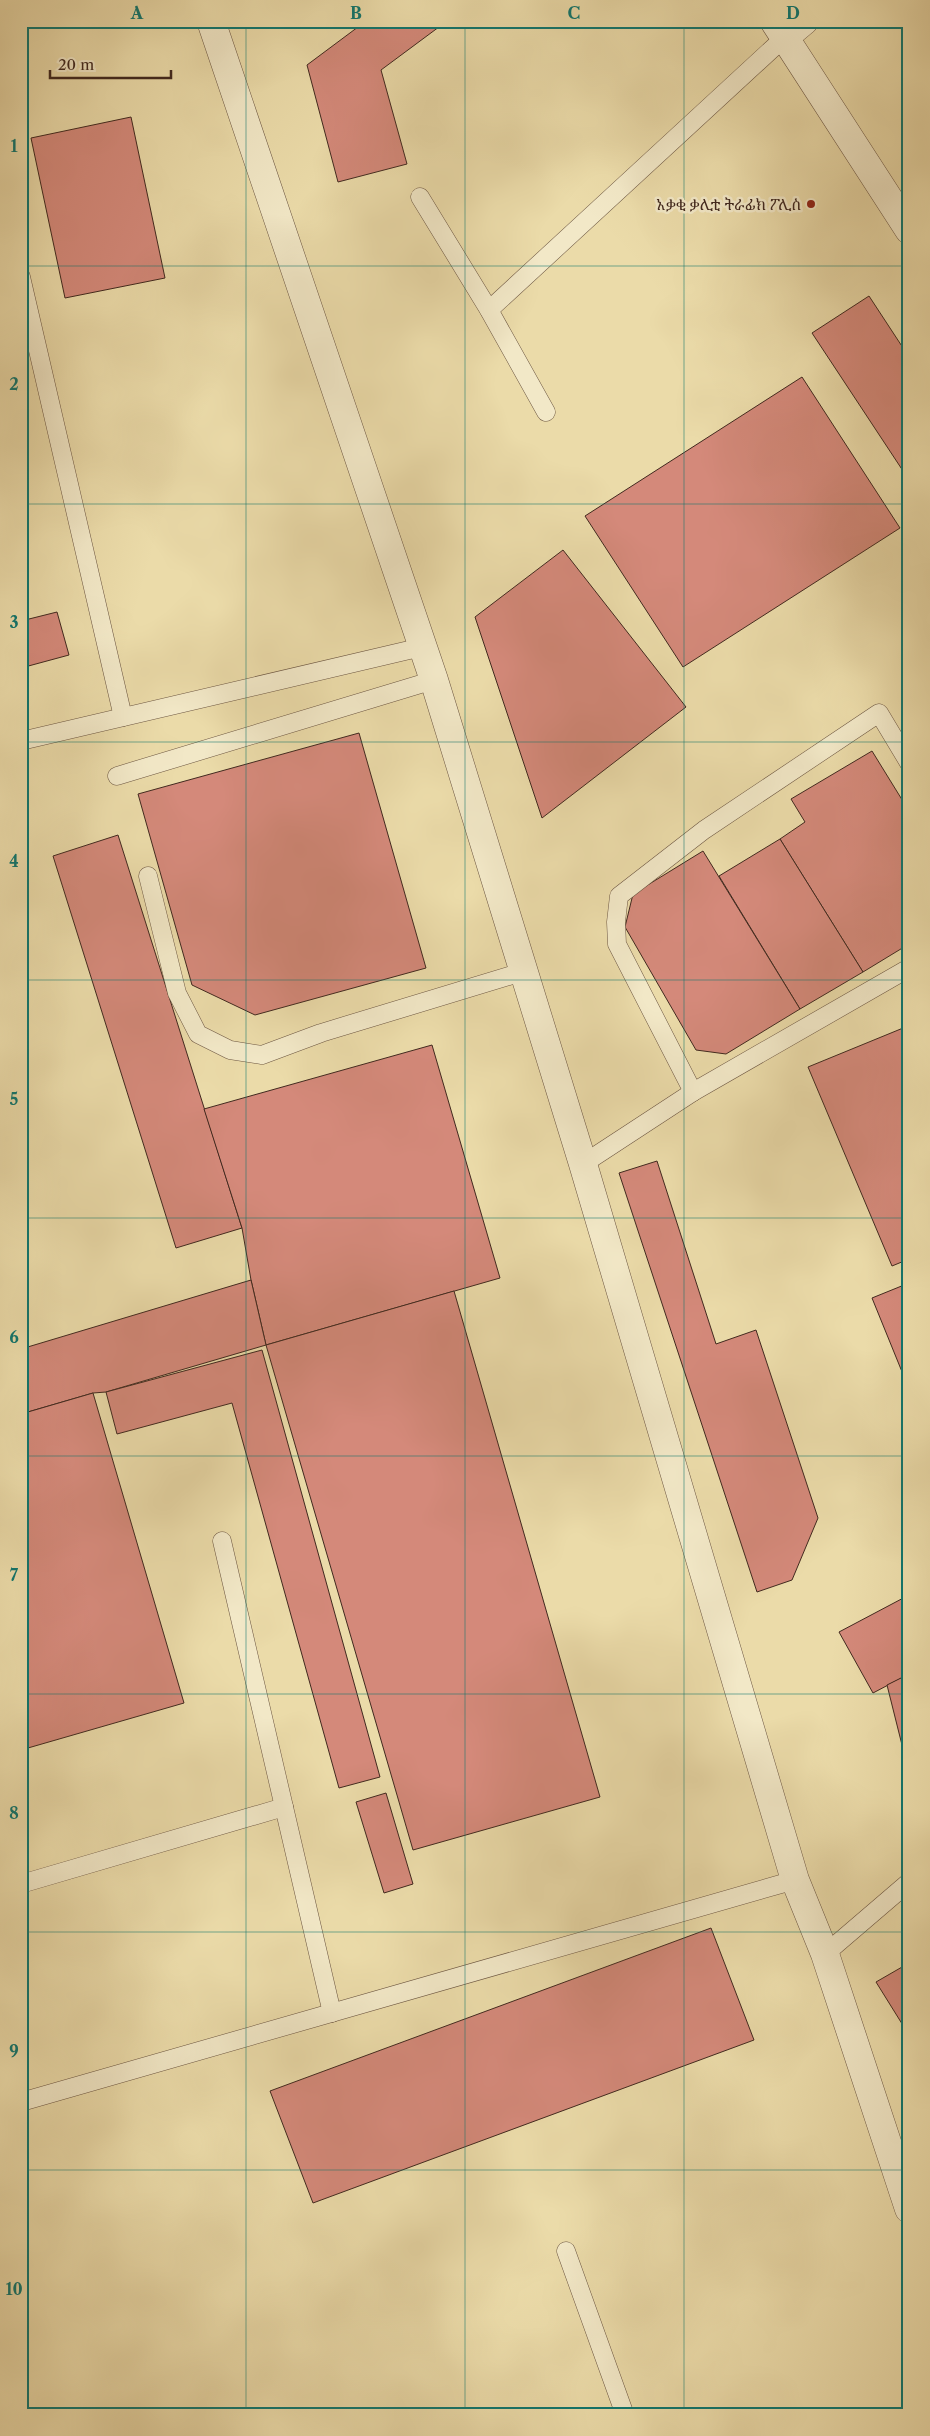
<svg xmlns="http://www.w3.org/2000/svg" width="930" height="2436" font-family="'Libre Caslon Text','Noto Serif Ethiopic',serif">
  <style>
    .building { fill: #d4897a; stroke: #41291f }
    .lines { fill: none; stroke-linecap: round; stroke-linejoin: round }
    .service-casing { stroke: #6c5642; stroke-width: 19 }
    .minor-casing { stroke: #6c5642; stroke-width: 29 }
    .service { stroke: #f2e8c7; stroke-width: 18 }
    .minor { stroke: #f2e8c7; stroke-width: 28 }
    .grid { fill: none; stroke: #0f766e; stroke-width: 1; stroke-opacity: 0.55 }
    .poi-dot { fill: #8f2418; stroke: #f2e8c7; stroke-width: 2 }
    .labels { text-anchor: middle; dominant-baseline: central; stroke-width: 5; stroke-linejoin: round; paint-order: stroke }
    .poi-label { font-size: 15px; fill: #41291f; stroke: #f2e8c7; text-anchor: end }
    .neatline { fill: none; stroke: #0f766e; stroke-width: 2 }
    .grid-label { font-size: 16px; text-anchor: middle; font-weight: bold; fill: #0f766e }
  </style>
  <rect width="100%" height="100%" fill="#ebdba9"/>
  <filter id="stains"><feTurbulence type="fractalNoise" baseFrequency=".004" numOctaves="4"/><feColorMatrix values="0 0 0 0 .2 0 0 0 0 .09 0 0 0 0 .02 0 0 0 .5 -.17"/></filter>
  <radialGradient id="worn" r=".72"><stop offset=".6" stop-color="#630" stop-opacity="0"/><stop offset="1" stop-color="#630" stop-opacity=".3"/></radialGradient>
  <g class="building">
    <path d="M366 21H447L381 70 407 164 338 182 307 65Z"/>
    <path d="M131 117 165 278 65 298 31 138Z"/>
    <path d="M869 296 909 357V480L812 333Z"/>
    <path d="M802 377 900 528 683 667 585 516Z"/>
    <path d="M563 550 686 707 542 818 475 617Z"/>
    <path d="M57 612 69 655 21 668V621Z"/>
    <path d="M359 733 426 968 255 1015 192 985 138 794Z"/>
    <path d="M872 751 909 811V944L863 972 780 839 805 822 791 799Z"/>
    <path d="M118 835 242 1228 176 1248 53 856Z"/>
    <path d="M780 839 863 972 800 1009 719 876Z"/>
    <path d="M703 851 800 1009 726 1054 696 1050 625 927 633 894Z"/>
    <path d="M908 1026 909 1259 892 1266 808 1067Z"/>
    <path d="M432 1045 500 1278 266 1345 251 1280 242 1228 204 1109Z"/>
    <path d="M657 1161 716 1344 756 1330 818 1518 792 1580 757 1592 619 1173Z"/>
    <path d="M251 1280 266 1345 106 1392 93 1393 21 1414V1349Z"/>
    <path d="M909 1283V1389L872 1298Z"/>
    <path d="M454 1291 600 1797 413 1850 266 1345Z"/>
    <path d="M262 1350 380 1777 339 1788 232 1403 117 1434 106 1392Z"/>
    <path d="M93 1393 184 1703 21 1750V1414Z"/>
    <path d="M909 1595V1674L873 1693 839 1632Z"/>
    <path d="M909 1674V1750L904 1753 887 1685Z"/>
    <path d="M386 1793 413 1884 384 1893 356 1802Z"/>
    <path d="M711 1928 754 2040 313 2203 270 2091Z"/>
    <path d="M909 1963V2035L876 1982Z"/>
  </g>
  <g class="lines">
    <defs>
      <g id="service">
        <path d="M420 197 489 310 546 412"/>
        <path d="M21 277 123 717"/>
        <path d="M489 310 785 37"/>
        <path d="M21 741 422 647"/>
        <path d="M117 776 434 680"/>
        <path d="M148 876 177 993 198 1034 230 1050 262 1055 321 1033 522 972"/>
        <path d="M693 1092 617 944 616 922 619 896 704 830 879 713 909 763"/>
        <path d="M583 1164 693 1092 909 968"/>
        <path d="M222 1541 332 2013"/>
        <path d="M21 1884 284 1807"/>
        <path d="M825 1954 909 1882"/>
        <path d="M21 2102 795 1880"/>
        <path d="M566 2251 625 2415"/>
      </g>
      <g id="minor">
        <path d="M211 21 434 680 583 1164 795 1880 825 1954 909 2209"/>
        <path d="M774 21 909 230"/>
        <path d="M785 37 804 21"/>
      </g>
    </defs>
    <use href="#service" class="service-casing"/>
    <use href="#minor" class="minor-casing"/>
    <use href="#service" class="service"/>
    <use href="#minor" class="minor"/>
  </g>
  <path class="grid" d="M246 21V2415M465 21V2415M684 21V2415M21 266H909M21 504H909M21 742H909M21 980H909M21 1218H909M21 1456H909M21 1694H909M21 1932H909M21 2170H909"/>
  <circle class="poi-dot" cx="811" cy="204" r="5"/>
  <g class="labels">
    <g class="poi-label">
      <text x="801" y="204">አቃቂ ቃሊቲ ትራፊክ ፖሊስ</text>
    </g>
  </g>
  <rect width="930" height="2436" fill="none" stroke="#ebdba9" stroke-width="55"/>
  <path d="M50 70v8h121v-8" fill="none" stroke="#41291f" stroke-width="2.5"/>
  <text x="58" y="70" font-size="15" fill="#41291f" stroke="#f2e8c7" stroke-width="4" paint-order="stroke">20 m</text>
  <rect x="28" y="28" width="874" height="2380" class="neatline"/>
  <g class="grid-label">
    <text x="137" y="19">A</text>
    <text x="356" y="19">B</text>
    <text x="574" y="19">C</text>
    <text x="793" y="19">D</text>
    <text x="14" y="152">1</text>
    <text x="14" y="390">2</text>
    <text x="14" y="628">3</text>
    <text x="14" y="867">4</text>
    <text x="14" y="1105">5</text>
    <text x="14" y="1343">6</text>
    <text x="14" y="1581">7</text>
    <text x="14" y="1819">8</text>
    <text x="14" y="2057">9</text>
    <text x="14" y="2295">10</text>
  </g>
  <rect width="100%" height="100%" filter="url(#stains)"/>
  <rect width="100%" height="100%" fill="url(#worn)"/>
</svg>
